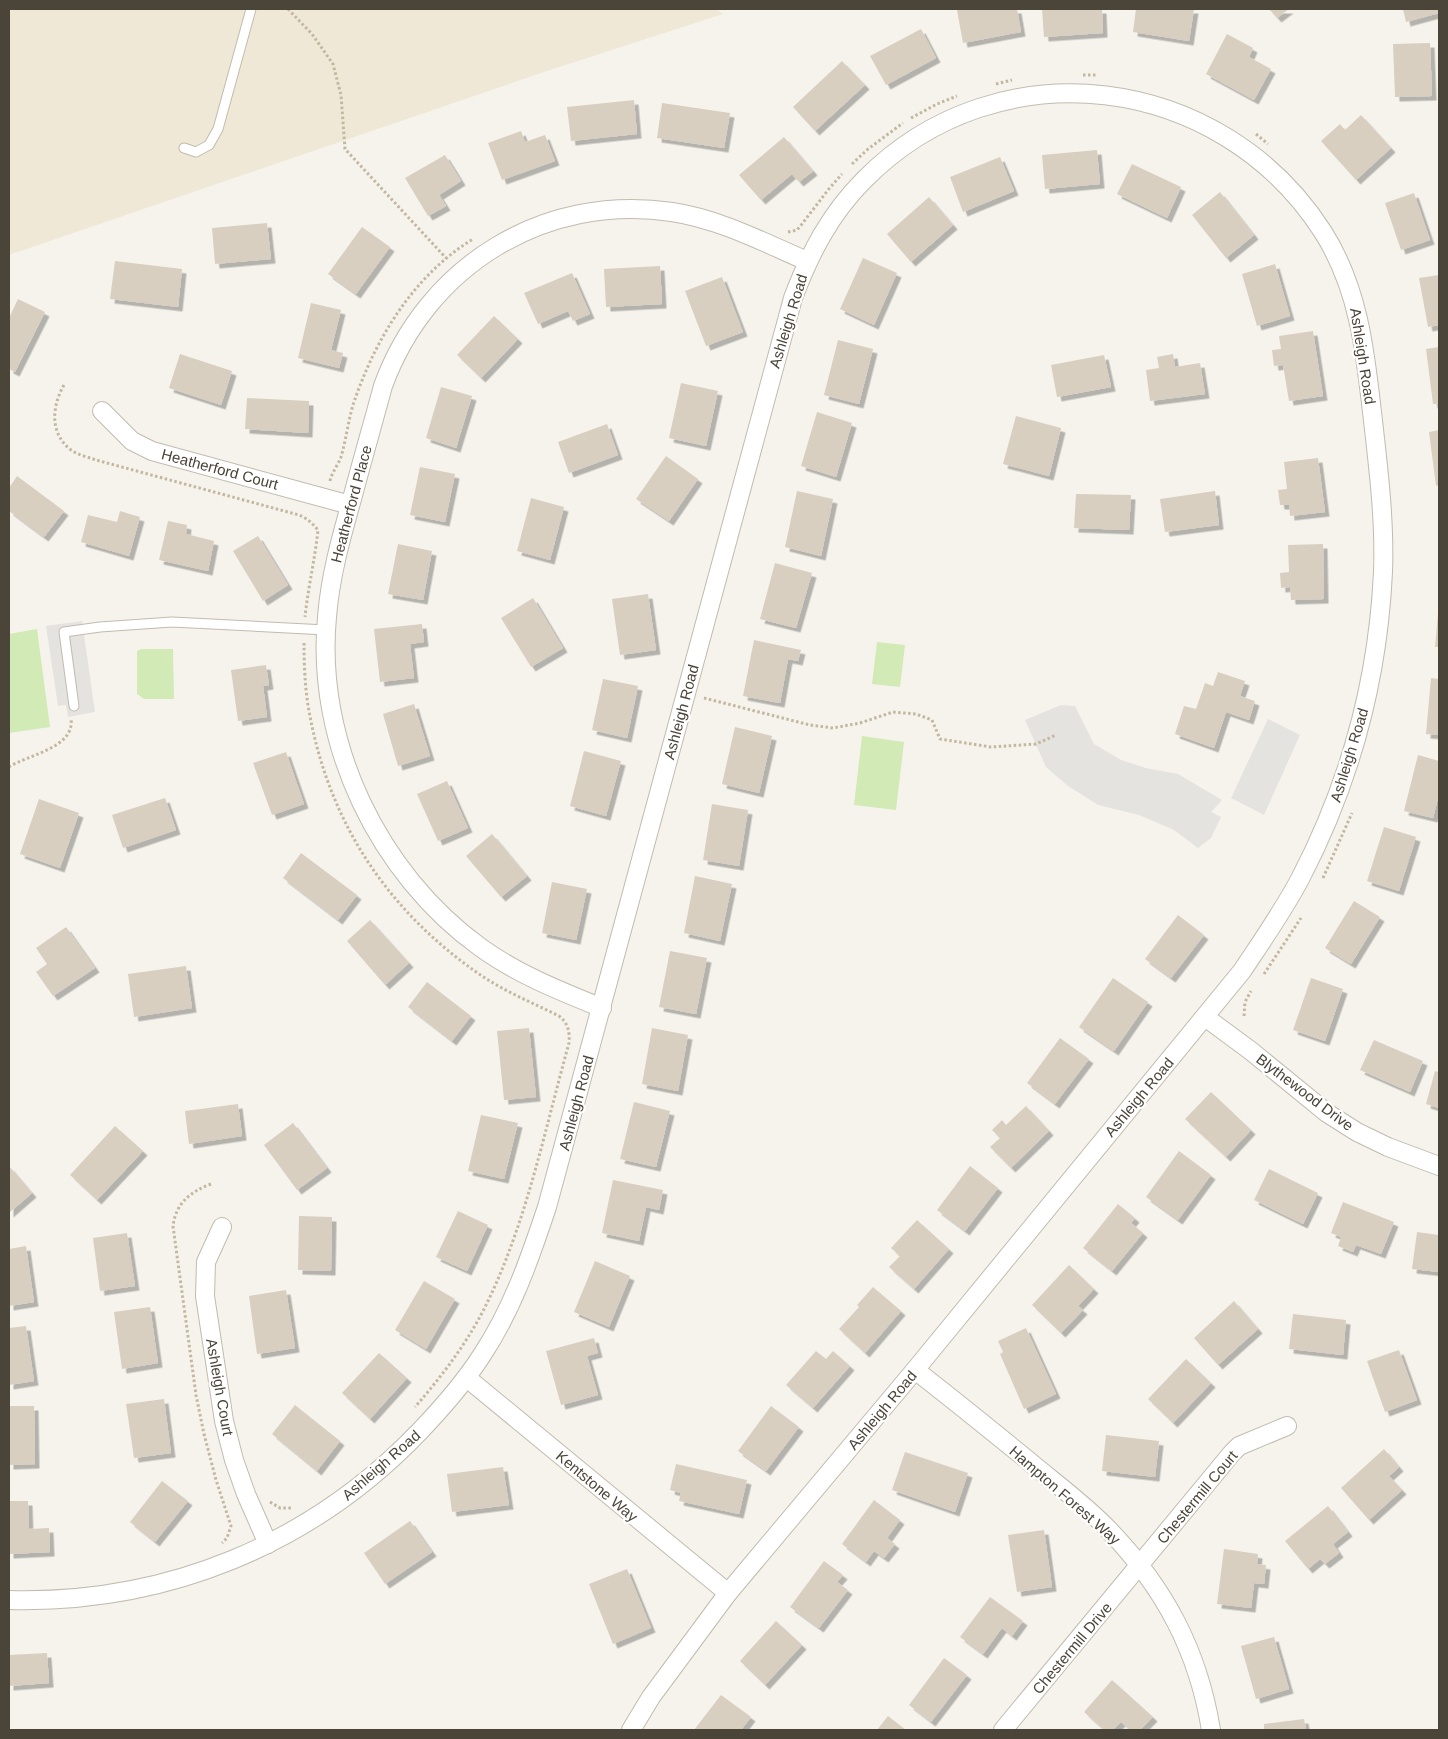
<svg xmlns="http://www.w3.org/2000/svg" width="1448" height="1739" font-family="Arial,sans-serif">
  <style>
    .education { fill: #efe8d6 }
    .green { fill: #d2eab5 }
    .parking { fill: #e5e3e0 }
    .building { fill: #d8cfc1; filter: url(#shadow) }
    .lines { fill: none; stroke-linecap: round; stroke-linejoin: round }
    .lane-casing { stroke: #c2bbae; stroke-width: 11 }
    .street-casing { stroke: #c2bbae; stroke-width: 20 }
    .path { stroke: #c4b79f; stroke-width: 3; stroke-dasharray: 2.5 2.5; stroke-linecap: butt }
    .lane { stroke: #fff; stroke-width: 9 }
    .street { stroke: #fff; stroke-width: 18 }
    .labels { text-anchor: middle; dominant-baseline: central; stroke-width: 4.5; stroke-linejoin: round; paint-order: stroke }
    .street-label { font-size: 15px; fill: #4b4439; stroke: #fff }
  </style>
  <defs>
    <filter id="shadow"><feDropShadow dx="4.5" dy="4.5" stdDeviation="0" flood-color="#0004"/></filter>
  </defs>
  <rect width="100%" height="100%" fill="#f6f3ec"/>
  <path class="education" d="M9 9H716L723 14 547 71 9 255Z"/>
  <g class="green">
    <path d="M37 629 50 727 9 733V634Z"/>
    <path d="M877 642 905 645 900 687 872 684Z"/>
    <path d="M141 649H173L174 699H144L137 694V651Z"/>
    <path d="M862 736 904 742 896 810 854 805Z"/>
  </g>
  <g class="parking">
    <path d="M82 621 95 712 68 717 66 705 58 706 46 626Z"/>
    <path d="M1061 705 1075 706 1094 744 1121 760 1146 768 1178 774 1222 800 1211 812 1221 817 1211 838 1198 848 1174 830 1139 815 1098 805 1068 786 1046 767 1025 720Z"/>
    <path d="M1268 719 1300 735 1264 815 1231 798Z"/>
  </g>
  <g class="building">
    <path d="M963 9H1017L1021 32 963 43 957 10Z"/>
    <path d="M1042 9H1102L1103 33 1044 37Z"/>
    <path d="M1136 9H1194L1189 41 1133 32Z"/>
    <path d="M1269 9H1289L1277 18Z"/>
    <path d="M1403 9H1439V13L1406 22Z"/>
    <path d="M921 29 936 58 886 85 870 56Z"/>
    <path d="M1227 34 1253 48 1249 57 1271 69 1254 100 1206 74Z"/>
    <path d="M1430 43 1432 96 1395 97 1393 44Z"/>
    <path d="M842 61 865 85 815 131 793 107Z"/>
    <path d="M634 100 637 134 571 141 567 107Z"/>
    <path d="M662 103 730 113 724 148 657 138Z"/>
    <path d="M1361 115 1391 148 1356 180 1321 141 1340 124 1345 130Z"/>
    <path d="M521 131 525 142 545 135 555 161 502 180 488 143Z"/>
    <path d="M784 137 813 171 799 182 792 174 761 200 739 175Z"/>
    <path d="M1097 150 1100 184 1045 189 1042 155Z"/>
    <path d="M445 155 461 181 439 195 446 206 428 216 405 178Z"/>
    <path d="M1000 157 1014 191 963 212 950 177Z"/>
    <path d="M1132 164 1181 187 1167 218 1117 194Z"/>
    <path d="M1220 192 1254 235 1226 258 1192 215Z"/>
    <path d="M1414 193 1430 240 1401 250 1385 203Z"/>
    <path d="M929 197 953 225 911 262 887 234Z"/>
    <path d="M267 223 271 259 215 264 212 228Z"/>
    <path d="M362 227 390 247 356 294 328 274Z"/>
    <path d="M863 258 897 273 874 325 840 309Z"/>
    <path d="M115 261 182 269 178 307 110 299Z"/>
    <path d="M1275 264 1290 316 1257 326 1242 274Z"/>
    <path d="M660 266 662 304 606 307 604 269Z"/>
    <path d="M572 273 590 314 573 321 568 311 538 324 524 293Z"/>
    <path d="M1439 275V325L1428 327 1419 278Z"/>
    <path d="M722 277 743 332 706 346 685 291Z"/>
    <path d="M18 299 45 312 15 372 9 369V318Z"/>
    <path d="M311 303 341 310 331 350 343 353 339 368 298 358Z"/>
    <path d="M494 316 518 339 481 378 457 355Z"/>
    <path d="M1313 331 1323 396 1289 401 1283 365 1274 366 1272 350 1281 349 1279 336Z"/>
    <path d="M838 340 873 349 859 404 824 395Z"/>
    <path d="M1439 347V404H1433L1426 349Z"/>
    <path d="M180 354 232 371 221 405 169 388Z"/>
    <path d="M1173 354 1175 367 1200 363 1205 394 1150 401 1146 370 1159 368 1157 357Z"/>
    <path d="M1104 355 1111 387 1057 397 1051 365Z"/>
    <path d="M681 383 718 391 706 446 669 438Z"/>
    <path d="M441 387 472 396 456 448 426 438Z"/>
    <path d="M247 398 309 401 308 433 245 429Z"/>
    <path d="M817 412 852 423 836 477 801 466Z"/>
    <path d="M1016 416 1061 428 1049 476 1003 464Z"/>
    <path d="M607 424 618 455 569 473 558 442Z"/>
    <path d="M1439 430V485L1436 486 1429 432Z"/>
    <path d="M666 456 698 479 669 521 636 499Z"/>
    <path d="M1318 458 1325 512 1290 516 1289 505H1280L1278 490 1287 489 1284 462Z"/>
    <path d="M420 467 455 474 445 522 410 515Z"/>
    <path d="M17 476 64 511 44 537 9 511V488Z"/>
    <path d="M797 491 833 499 821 556 785 547Z"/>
    <path d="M1215 491 1219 525 1165 532 1160 499Z"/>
    <path d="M1076 494 1131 495 1129 530 1074 528Z"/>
    <path d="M531 498 564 507 550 560 517 551Z"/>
    <path d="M120 511 140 517 129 556 81 542 88 515 117 522Z"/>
    <path d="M168 521 187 525 186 534 214 541 208 571 159 560Z"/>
    <path d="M258 536 288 585 263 601 233 551Z"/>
    <path d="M398 544 432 551 423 600 388 594Z"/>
    <path d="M1323 544 1324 599 1291 600 1290 587 1281 588 1280 573 1289 572 1288 545Z"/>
    <path d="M775 563 812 573 796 628 760 619Z"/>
    <path d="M648 594 656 650 620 655 612 599Z"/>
    <path d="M533 598 563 648 531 667 501 618Z"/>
    <path d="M1438 613H1439V647H1435Z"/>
    <path d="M422 624 424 642 410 644 414 678 380 682 374 629Z"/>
    <path d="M754 640 801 650 798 661 788 659 780 703 743 696Z"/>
    <path d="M266 665 269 685 263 686 267 717 238 721 231 670Z"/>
    <path d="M1218 672 1245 681 1240 696 1255 701 1249 720 1226 712 1214 748 1175 734 1184 706 1196 709 1205 683 1213 686Z"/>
    <path d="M1431 678 1439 679V735L1426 734Z"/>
    <path d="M603 679 638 686 627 738 592 730Z"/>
    <path d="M414 704 430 756 398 766 383 714Z"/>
    <path d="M735 727 772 736 759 793 722 784Z"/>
    <path d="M584 751 621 761 606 816 570 806Z"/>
    <path d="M286 752 304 804 272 815 253 763Z"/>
    <path d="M1418 755 1439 761V794L1433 818 1404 811Z"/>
    <path d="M447 781 468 828 438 841 417 794Z"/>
    <path d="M165 798 176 830 123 848 112 815Z"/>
    <path d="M39 799 79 813 60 868 20 854Z"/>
    <path d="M712 804 748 810 739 866 703 860Z"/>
    <path d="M1384 827 1416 837 1399 891 1367 881Z"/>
    <path d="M492 834 527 876 501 897 466 856Z"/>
    <path d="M301 853 357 895 338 920 283 878Z"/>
    <path d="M695 876 732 884 720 941 684 933Z"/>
    <path d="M552 882 587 889 576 940 542 933Z"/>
    <path d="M1354 901 1380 917 1351 964 1325 948Z"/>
    <path d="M1178 915 1204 935 1171 978 1145 959Z"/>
    <path d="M370 920 409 963 385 985 347 941Z"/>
    <path d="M66 927 95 968 53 996 36 972 47 964 36 948Z"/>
    <path d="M670 951 707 958 696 1014 659 1007Z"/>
    <path d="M186 966 192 1008 134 1017 128 974Z"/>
    <path d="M1113 978 1148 1002 1114 1051 1079 1027Z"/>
    <path d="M1311 978 1343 989 1325 1041 1293 1030Z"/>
    <path d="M427 982 471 1016 452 1041 408 1007Z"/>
    <path d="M529 1028 536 1097 504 1100 497 1031Z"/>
    <path d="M652 1028 688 1035 678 1091 642 1084Z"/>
    <path d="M1060 1038 1089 1059 1055 1104 1027 1083Z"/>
    <path d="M1374 1040 1423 1061 1410 1092 1360 1070Z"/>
    <path d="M1435 1071 1439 1072V1108L1426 1104Z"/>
    <path d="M1211 1092 1251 1130 1226 1157 1185 1119Z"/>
    <path d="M634 1102 670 1111 656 1167 620 1159Z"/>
    <path d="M238 1104 242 1136 189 1144 185 1111Z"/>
    <path d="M1026 1106 1049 1131 1011 1168 990 1147 1000 1138 992 1130 1002 1120 1006 1125Z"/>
    <path d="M481 1115 518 1123 504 1179 468 1171Z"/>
    <path d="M293 1123 327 1168 297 1190 264 1145Z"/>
    <path d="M115 1126 143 1151 97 1200 70 1175Z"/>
    <path d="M1179 1151 1211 1175 1178 1220 1146 1197Z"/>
    <path d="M9 1166 32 1193 9 1213Z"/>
    <path d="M970 1166 998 1188 965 1231 937 1210Z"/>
    <path d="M1269 1169 1318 1193 1303 1224 1254 1200Z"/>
    <path d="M613 1180 663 1190 659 1210 646 1207 639 1241 602 1233Z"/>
    <path d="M1343 1202 1394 1222 1381 1254 1356 1245 1353 1252 1338 1246 1341 1237 1331 1233Z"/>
    <path d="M1118 1204 1135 1218 1131 1223 1143 1233 1112 1271 1083 1248Z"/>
    <path d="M458 1211 488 1225 467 1271 436 1257Z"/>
    <path d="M299 1216 332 1217 331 1271 298 1270Z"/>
    <path d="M917 1220 949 1249 914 1289 889 1267 900 1256 891 1248Z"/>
    <path d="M1417 1232 1439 1235V1272L1412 1269Z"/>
    <path d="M127 1233 135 1286 100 1291 93 1238Z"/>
    <path d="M26 1246 34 1302 9 1306V1249Z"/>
    <path d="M595 1261 630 1276 609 1327 574 1312Z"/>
    <path d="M1069 1265 1094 1289 1078 1306 1083 1310 1061 1333 1032 1305Z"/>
    <path d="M424 1281 455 1299 426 1349 395 1330Z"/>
    <path d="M873 1287 901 1311 865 1353 839 1329 859 1307 857 1305Z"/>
    <path d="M286 1290 295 1348 257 1354 249 1296Z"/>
    <path d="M1234 1301 1258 1329 1218 1365 1194 1338Z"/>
    <path d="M150 1307 158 1363 122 1369 114 1312Z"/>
    <path d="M1293 1314 1346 1320 1343 1355 1289 1349Z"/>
    <path d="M26 1326 34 1381 9 1385V1328Z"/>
    <path d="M1026 1328 1056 1394 1024 1409 1000 1354 1003 1352 998 1341Z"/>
    <path d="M594 1338 598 1353 587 1356 598 1395 561 1405 546 1351Z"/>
    <path d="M1399 1350 1417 1400 1385 1412 1367 1361Z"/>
    <path d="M816 1351 826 1359 833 1351 850 1366 813 1408 786 1385Z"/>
    <path d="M379 1353 407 1378 370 1419 342 1393Z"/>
    <path d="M1186 1359 1211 1383 1173 1423 1148 1399Z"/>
    <path d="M164 1399 171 1453 134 1458 126 1404Z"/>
    <path d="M295 1405 340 1441 317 1471 272 1434Z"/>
    <path d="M9 1406H34L35 1464 9 1465Z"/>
    <path d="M771 1406 799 1427 766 1471 738 1451Z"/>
    <path d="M1106 1435 1159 1441 1155 1477 1102 1471Z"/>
    <path d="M1384 1449 1399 1467 1389 1476 1402 1490 1369 1520 1341 1488Z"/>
    <path d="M905 1452 968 1473 955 1512 892 1490Z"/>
    <path d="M676 1464 747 1480 739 1514 679 1501 681 1493 670 1490Z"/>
    <path d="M503 1467 509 1505 452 1512 447 1474Z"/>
    <path d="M162 1481 188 1501 155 1542 130 1522Z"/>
    <path d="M874 1500 900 1520 887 1538 895 1544 884 1558 874 1551 866 1562 842 1544Z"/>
    <path d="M9 1501H28L29 1529 49 1528 50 1552 9 1554Z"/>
    <path d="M1328 1506 1348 1532 1333 1544 1339 1553 1325 1564 1320 1559 1308 1569 1285 1541Z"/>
    <path d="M410 1521 432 1552 385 1584 364 1553Z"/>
    <path d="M1044 1530 1052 1587 1017 1592 1008 1535Z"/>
    <path d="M1224 1549 1258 1554 1257 1564 1266 1565 1264 1584 1254 1583 1251 1608 1217 1604Z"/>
    <path d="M824 1561 843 1575 837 1582 848 1590 819 1628 790 1607Z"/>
    <path d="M627 1569 651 1628 613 1644 589 1584Z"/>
    <path d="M990 1597 1023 1621 1012 1636 1002 1628 983 1654 960 1637Z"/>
    <path d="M776 1621 802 1645 765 1685 740 1661Z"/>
    <path d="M1274 1637 1289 1689 1256 1699 1241 1646Z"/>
    <path d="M47 1653 49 1683 9 1686V1655Z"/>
    <path d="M944 1658 967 1675 931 1722 909 1705Z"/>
    <path d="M1112 1680 1153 1717 1140 1730H1130L1121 1722 1113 1730H1104L1084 1712Z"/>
    <path d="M721 1695 751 1717 741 1730H694Z"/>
    <path d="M888 1716 906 1730H877Z"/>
    <path d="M1304 1719 1306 1730H1264V1724Z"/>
  </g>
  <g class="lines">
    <defs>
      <g id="lane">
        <path d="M184 148 196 152 209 145 218 129 251 9"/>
        <path d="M74 706 64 632 100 627 172 622 326 630"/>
      </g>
      <g id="street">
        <path d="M102 411 132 441 152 451 350 505"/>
        <path d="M602 1008C560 991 517 974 480 947 379 874 315 743 327 617 330 577 341 538 352 499 362 461 373 423 383 386 427 265 545 193 672 212 719 219 763 242 807 261"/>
        <path d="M1205 1017 1251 1051 1327 1113 1357 1132 1388 1147 1439 1166"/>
        <path d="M222 1227 206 1262 205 1296 224 1421 234 1460 246 1494 268 1544"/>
        <path d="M915 1370C954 1400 992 1431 1030 1462 1055 1483 1085 1505 1108 1529 1164 1587 1198 1650 1211 1730"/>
        <path d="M467 1378 728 1593"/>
        <path d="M9 1600C166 1604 311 1545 420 1431 442 1408 464 1383 482 1355 512 1310 530 1258 547 1207L793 298C810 253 830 214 864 180 998 44 1221 73 1323 232 1358 287 1365 349 1372 412 1378 465 1385 519 1383 572 1378 679 1350 783 1300 879 1283 911 1262 941 1242 971L915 1370 728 1593 651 1697 631 1730"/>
        <path d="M1003 1730 1232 1453 1239 1446 1287 1426"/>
      </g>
    </defs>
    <use href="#lane" class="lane-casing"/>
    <use href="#street" class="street-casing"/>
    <g class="path">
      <path d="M288 9 312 34 333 64 341 95 345 149 446 258"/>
      <path d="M1083 75H1097"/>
      <path d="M996 84 1012 80"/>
      <path d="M911 118 937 104 957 96"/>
      <path d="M1256 134 1268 144"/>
      <path d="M852 164 868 149 903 123"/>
      <path d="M788 232 797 230 802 224 828 190 842 174"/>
      <path d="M64 385C52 406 49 433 71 450 78 455 88 457 96 460L299 515C307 518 313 524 318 530 315 559 308 588 305 617"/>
      <path d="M330 481C332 472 338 465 341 457 346 440 348 422 353 405 375 339 413 276 473 239"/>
      <path d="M304 643C304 665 305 689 309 711 329 823 388 912 482 976 506 992 533 1003 559 1016 568 1023 570 1032 569 1043 545 1129 527 1220 488 1301 470 1339 443 1375 415 1407"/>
      <path d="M704 698 810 725 833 728 860 723 893 712 916 714 932 720 940 739 991 747 1036 744 1056 735"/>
      <path d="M9 767C27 755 75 748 71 719"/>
      <path d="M1323 878 1352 813"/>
      <path d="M1264 974 1301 918"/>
      <path d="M1244 1016 1245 1002 1251 991"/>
      <path d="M211 1184C190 1192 176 1203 173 1226L196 1395 204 1434 216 1480 231 1526 227 1538 222 1543"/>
      <path d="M270 1502 280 1508H291"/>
    </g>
    <use href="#lane" class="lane"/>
    <use href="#street" class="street"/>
  </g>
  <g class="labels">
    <g class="street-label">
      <text transform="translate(788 321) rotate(-73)">Ashleigh Road</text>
      <text transform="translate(1363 356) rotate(81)">Ashleigh Road</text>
      <text transform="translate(220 469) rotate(15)">Heatherford Court</text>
      <text transform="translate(351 504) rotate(-75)">Heatherford Place</text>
      <text transform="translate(681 712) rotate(-75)">Ashleigh Road</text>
      <text transform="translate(1349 755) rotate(-73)">Ashleigh Road</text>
      <text transform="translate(1305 1092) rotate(37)">Blythewood Drive</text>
      <text transform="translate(1139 1097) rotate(-50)">Ashleigh Road</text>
      <text transform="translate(576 1103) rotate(-75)">Ashleigh Road</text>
      <text transform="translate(220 1387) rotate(80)">Ashleigh Court</text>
      <text transform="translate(882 1410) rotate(-50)">Ashleigh Road</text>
      <text transform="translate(381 1465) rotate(-41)">Ashleigh Road</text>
      <text transform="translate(597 1486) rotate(40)">Kentstone Way</text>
      <text transform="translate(1065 1495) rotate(41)">Hampton Forest Way</text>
      <text transform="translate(1197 1497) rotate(-50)">Chestermill Court</text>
      <text transform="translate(1072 1648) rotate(-50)">Chestermill Drive</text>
    </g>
  </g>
  <rect width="1448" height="1739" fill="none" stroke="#4b4439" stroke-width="20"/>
</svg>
